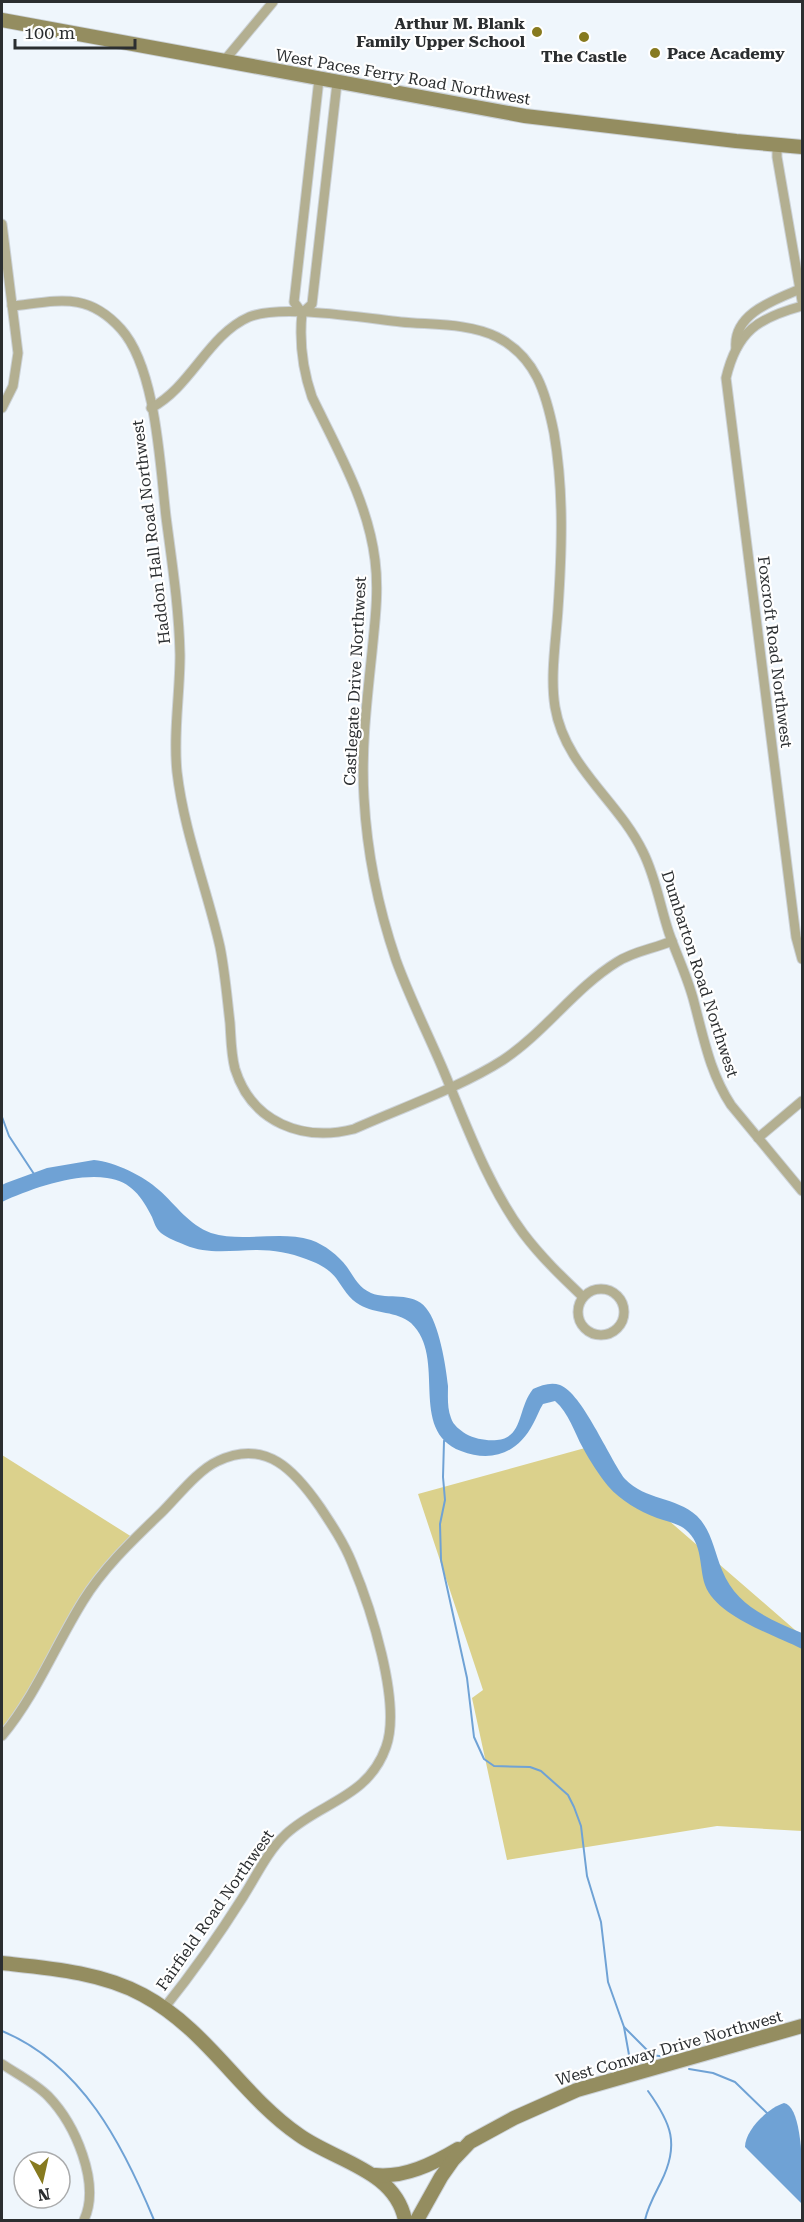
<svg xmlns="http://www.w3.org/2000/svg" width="804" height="2222" font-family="'Roboto Serif',serif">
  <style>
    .green { fill: #dbd18c }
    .water { fill: #6fa2d5 }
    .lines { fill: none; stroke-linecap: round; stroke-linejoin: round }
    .stream { stroke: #6fa2d5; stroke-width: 2 }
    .street-casing { stroke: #ccd2d7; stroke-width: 11 }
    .secondary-casing { stroke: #ccd2d7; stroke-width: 16 }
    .street { stroke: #b3af91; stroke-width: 9 }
    .secondary { stroke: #948d60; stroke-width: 14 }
    .poi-dot { fill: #877a1f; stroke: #fff; stroke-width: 2 }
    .labels { text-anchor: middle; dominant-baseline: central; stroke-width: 4.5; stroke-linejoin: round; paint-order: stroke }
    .poi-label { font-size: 16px; font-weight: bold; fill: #2b2e30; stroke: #fff; text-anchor: end }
    .street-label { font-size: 16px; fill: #2b2e30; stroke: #fff }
  </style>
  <rect width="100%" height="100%" fill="#eff6fc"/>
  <g class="green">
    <path d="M585 1448 802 1636V1831L717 1826 507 1860 472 1698 483 1690 418 1494Z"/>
    <path d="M2 1455 132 1537 85 1592 39 1685 2 1728Z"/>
  </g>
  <g class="water">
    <path d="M94 1160C115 1162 144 1176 159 1190 176 1205 189 1225 211 1233 243 1243 279 1230 311 1240 325 1245 338 1255 347 1267 354 1277 358 1287 371 1293 388 1300 413 1291 426 1308 439 1323 446 1366 448 1386 448 1396 447 1408 451 1418 453 1425 460 1430 466 1434 475 1439 487 1441 497 1440 524 1437 517 1409 533 1389 542 1385 551 1382 560 1385 582 1393 609 1458 625 1479 646 1501 675 1496 697 1516 712 1531 714 1551 722 1570 736 1606 769 1619 802 1633V1649C774 1635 716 1616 705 1585 699 1567 703 1544 686 1530 678 1523 668 1522 657 1518 639 1511 621 1501 608 1486 599 1475 590 1461 583 1448 574 1432 569 1413 555 1401L543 1404C539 1410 537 1417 533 1424 518 1453 492 1463 461 1451 407 1430 448 1358 411 1323 397 1311 375 1314 360 1305 349 1299 343 1288 336 1278 328 1268 317 1263 306 1259 291 1253 273 1250 257 1250 233 1250 208 1255 185 1245 178 1242 167 1238 161 1233 156 1229 154 1222 152 1217 142 1197 131 1181 107 1178 75 1173 30 1189 2 1202V1185L6 1183 47 1168Z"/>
    <path d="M784 2103C804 2106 803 2183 802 2204L745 2147C745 2130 768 2108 784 2103Z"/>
  </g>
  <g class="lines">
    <g class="stream">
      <path d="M2 1117 9 1136 34 1174"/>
      <path d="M446 1440 444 1441 443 1477 445 1500 440 1524 441 1560 467 1678 474 1737 484 1759 494 1766 530 1767 541 1771 568 1795 574 1807 581 1826 587 1876 601 1922 608 1982 624 2027 631 2066"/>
      <path d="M624 2027 652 2055 666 2057"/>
      <path d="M2 2031C82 2064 123 2145 154 2220"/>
      <path d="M689 2069 713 2073 735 2082 767 2113"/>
      <path d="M645 2220C648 2206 655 2194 661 2182 680 2144 671 2123 648 2091"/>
    </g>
    <defs>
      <g id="street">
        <path d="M224 61 273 2"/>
        <path d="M337 83 312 304 302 313C299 343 302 368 312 397 337 449 368 502 375 560 379 591 375 621 372 652 367 700 361 749 364 798 367 853 378 907 396 960 409 996 427 1032 442 1067 466 1124 487 1184 523 1233 541 1257 562 1277 583 1297"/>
        <path d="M777 145V157L802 301"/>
        <path d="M2 224 18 353 13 386 2 408"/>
        <path d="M12 306C58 301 87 291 121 329 156 368 160 465 166 517 172 563 179 608 180 655 180 694 173 733 177 772 184 832 207 889 220 947 225 972 227 998 230 1023 231 1038 231 1054 235 1069 252 1123 303 1142 354 1129 401 1108 461 1087 503 1060 545 1032 575 988 617 962 634 951 653 949 672 941"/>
        <path d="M802 306C758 318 737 331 726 378L796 937 802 959"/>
        <path d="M302 313 294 302 319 79"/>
        <path d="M736 349C732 314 774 300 800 289"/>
        <path d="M151 408C191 387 208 335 249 317 281 304 364 318 401 322 432 325 469 323 497 337 536 357 546 393 554 433 564 492 562 549 558 609 556 641 550 676 555 707 565 767 618 800 643 852 656 878 660 906 669 933 677 956 688 978 694 1002 704 1039 710 1073 731 1105L802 1191"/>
        <path d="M758 1138 802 1101"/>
        <circle cx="601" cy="1312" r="23"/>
        <path d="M2 1736C36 1695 55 1646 83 1601 104 1567 133 1540 162 1512 178 1496 198 1470 218 1461 266 1438 295 1471 320 1507 332 1525 344 1543 352 1563 370 1606 402 1703 386 1747 368 1798 321 1802 286 1834 267 1852 257 1875 243 1897 219 1935 193 1972 165 2007"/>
        <path d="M2 2064C17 2074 35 2083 48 2096 75 2124 101 2183 84 2220"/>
      </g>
      <g id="secondary">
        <path d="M2 20 525 116 736 141 802 147"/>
        <path d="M2 1963C48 1968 101 1972 143 1995 208 2030 240 2094 299 2135 335 2161 395 2170 405 2220"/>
        <path d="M375 2175C404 2178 433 2164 458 2149"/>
        <path d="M417 2220 441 2177 453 2160 470 2142 514 2118 577 2090 802 2026"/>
      </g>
    </defs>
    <use href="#street" class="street-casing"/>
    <use href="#secondary" class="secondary-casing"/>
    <use href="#street" class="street"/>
    <use href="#secondary" class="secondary"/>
  </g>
  <g class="poi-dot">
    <circle cx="537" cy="32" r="6"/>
    <circle cx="584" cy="37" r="6"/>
    <circle cx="655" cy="53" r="6"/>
  </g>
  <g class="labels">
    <g class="poi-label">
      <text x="525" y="23">Arthur M. Blank<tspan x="525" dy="18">Family Upper School</tspan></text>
      <text x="667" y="53" text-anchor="start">Pace Academy</text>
      <text x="584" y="56" text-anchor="middle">The Castle</text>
    </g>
    <g class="street-label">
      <text transform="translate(403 77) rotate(10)">West Paces Ferry Road Northwest</text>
      <text transform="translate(151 532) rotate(-97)">Haddon Hall Road Northwest</text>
      <text transform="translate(775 652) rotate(83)">Foxcroft Road Northwest</text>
      <text transform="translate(355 681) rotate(-87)">Castlegate Drive Northwest</text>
      <text transform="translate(700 974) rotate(72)">Dumbarton Road Northwest</text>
      <text transform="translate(215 1910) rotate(-55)">Fairfield Road Northwest</text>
      <text transform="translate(669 2048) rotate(-16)">West Conway Drive Northwest</text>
    </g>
  </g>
  <rect width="804" height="2222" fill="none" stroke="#2b2e30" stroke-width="6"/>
  <g transform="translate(42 2180) rotate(172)"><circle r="28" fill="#ffffff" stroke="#aaabac" stroke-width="1.5"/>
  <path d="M0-4.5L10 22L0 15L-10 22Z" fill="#877a1f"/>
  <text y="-9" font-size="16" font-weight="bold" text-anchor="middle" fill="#2b2e30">N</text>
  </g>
  <path d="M15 39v9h120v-9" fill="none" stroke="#2b2e30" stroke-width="3"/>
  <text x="24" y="39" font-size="18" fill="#2b2e30" stroke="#ffffff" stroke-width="4.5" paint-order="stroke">100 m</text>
</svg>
